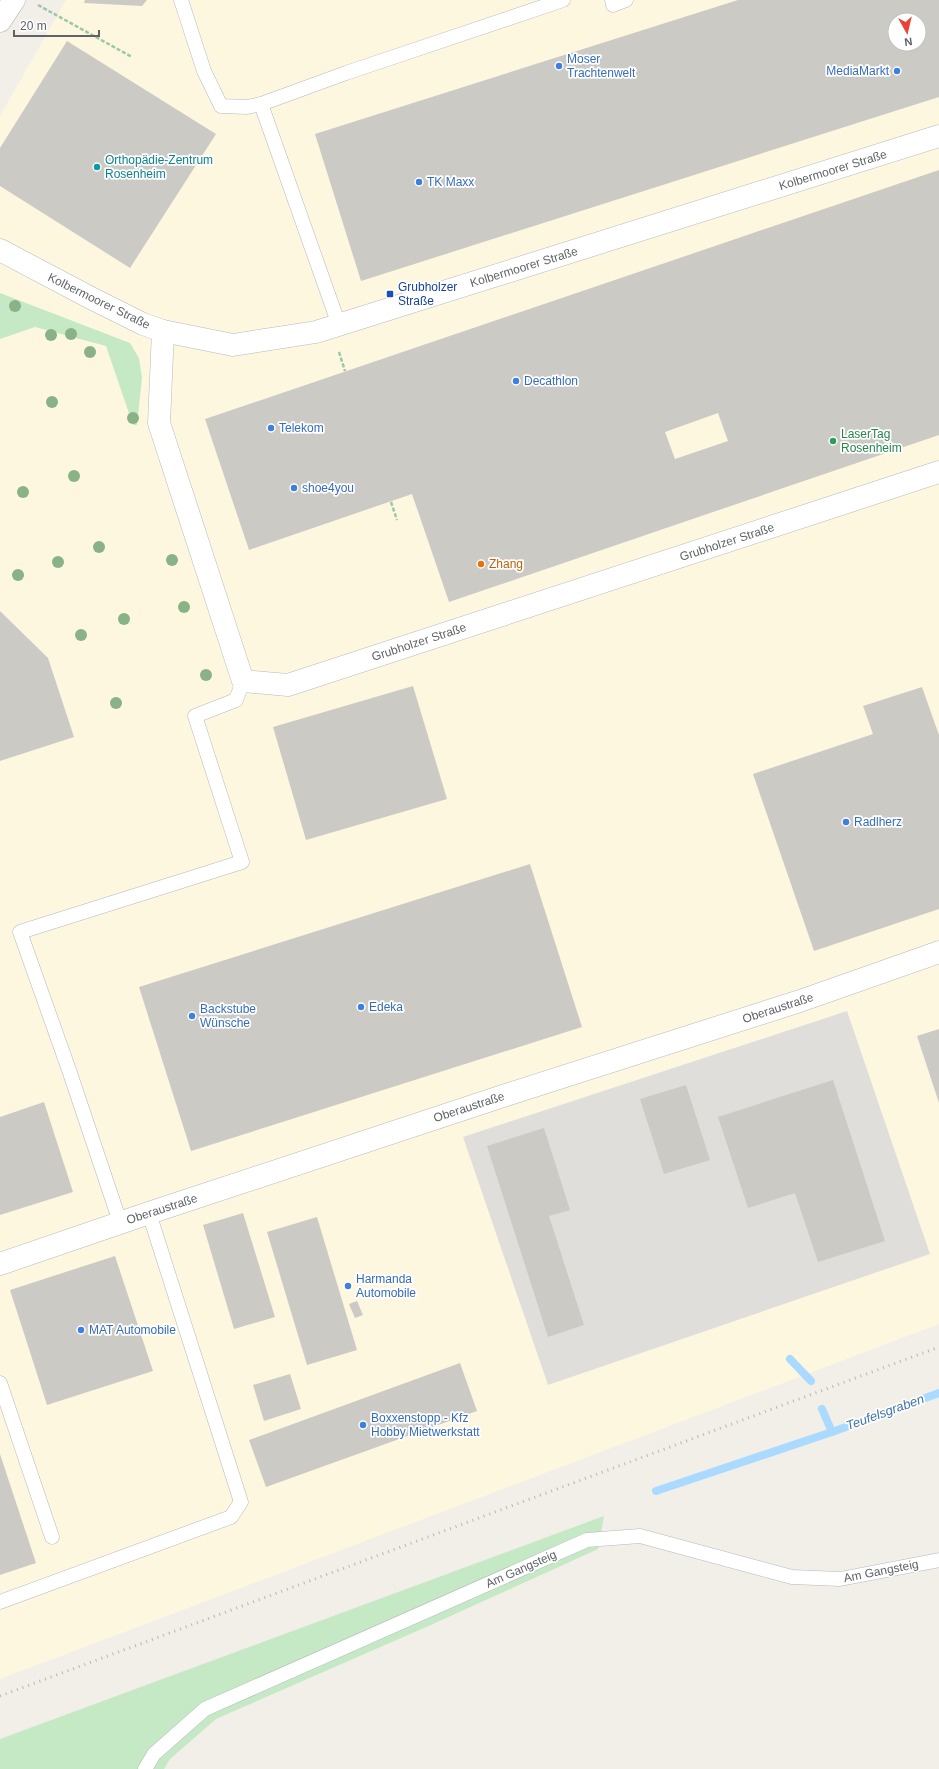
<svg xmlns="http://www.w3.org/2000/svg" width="939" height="1769" font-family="Arial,sans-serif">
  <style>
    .commercial { fill: #fef7e0; fill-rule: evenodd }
    .industrial { fill: #e0deda }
    .green { fill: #c5e8c5 }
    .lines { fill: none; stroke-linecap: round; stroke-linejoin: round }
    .stream { stroke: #aadaff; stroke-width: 8 }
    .building { fill: #cccac5; fill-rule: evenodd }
    .service-casing { stroke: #b5b8bc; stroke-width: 15 }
    .minor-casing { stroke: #b5b8bc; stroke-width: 23 }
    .secondary-casing { stroke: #b6babf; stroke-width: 23 }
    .path { stroke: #9cc7a9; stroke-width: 2.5; stroke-dasharray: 4 2; stroke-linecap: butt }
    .service { stroke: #fff; stroke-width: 14 }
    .minor { stroke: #fff; stroke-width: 22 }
    .secondary { stroke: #fff; stroke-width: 22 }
    .rail { stroke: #b6b7b8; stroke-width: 3; stroke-dasharray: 1 5; stroke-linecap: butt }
    .tree { fill: #89b387 }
    .shop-dot { fill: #3f7fe0; stroke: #fff; stroke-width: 1.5 }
    .culture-dot { fill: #0f9aa8; stroke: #fff; stroke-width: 1.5 }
    .transit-dot { fill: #1a4fb4; stroke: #fff; stroke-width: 1.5 }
    .leisure-dot { fill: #2e9e5b; stroke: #fff; stroke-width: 1.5 }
    .food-dot { fill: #e8710a; stroke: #fff; stroke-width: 1.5 }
    .labels { text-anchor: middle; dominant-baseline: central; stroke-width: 3.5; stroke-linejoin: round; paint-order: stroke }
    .shop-label { font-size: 12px; fill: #366cbe; stroke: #fff; text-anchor: start }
    .culture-label { font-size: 12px; fill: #0d838f; stroke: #fff; text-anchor: start }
    .street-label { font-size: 12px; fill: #5f6368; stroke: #fff }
    .transit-label { font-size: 12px; fill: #164399; stroke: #fff; text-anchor: start }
    .leisure-label { font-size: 12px; fill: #27864d; stroke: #fff; text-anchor: start }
    .food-label { font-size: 12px; fill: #c56008; stroke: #fff; text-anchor: start }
    .water-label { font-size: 13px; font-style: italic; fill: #4174aa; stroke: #fff }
  </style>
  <rect width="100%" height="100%" fill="#f1efe8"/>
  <path class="commercial" d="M66 0H939V1324L0 1679V116ZM895 20H919V44H895Z"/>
  <path class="industrial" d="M847 1011 930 1254 548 1385 463 1137Z"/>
  <g class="green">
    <path d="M0 293 130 343 139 358 142 378 137 425H133L106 346 35 327 0 339Z"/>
    <path d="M604 1516 598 1549 433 1624 216 1719 170 1759 164 1769H0V1739Z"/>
  </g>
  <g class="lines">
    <g class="stream">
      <path d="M790 1359 811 1381"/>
      <path d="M822 1409 832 1432 939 1393"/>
      <path d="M656 1491 832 1432"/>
    </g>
  </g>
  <g class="building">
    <path d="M85 0H147L142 6 84 3Z"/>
    <path d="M738 0H939V97L361 281 315 134ZM895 20H919V44H895Z"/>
    <path d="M67 41 216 134 130 268 0 186V148Z"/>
    <path d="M939 170V435L449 602 412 494 249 550 205 419ZM718 413 728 441 675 459 665 432Z"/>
    <path d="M0 611 48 658 74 737 0 761Z"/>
    <path d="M413 686 447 799 306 840 273 727Z"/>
    <path d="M922 687 939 735V909L814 951 753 774 873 734 863 706Z"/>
    <path d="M530 864 582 1027 191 1151 139 987Z"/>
    <path d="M939 1029V1103L917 1036Z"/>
    <path d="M833 1080 885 1241 818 1262 795 1193 748 1208 718 1117Z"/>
    <path d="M686 1085 710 1160 664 1174 640 1099Z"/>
    <path d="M44 1102 73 1192 0 1215V1117Z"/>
    <path d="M544 1128 570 1210 549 1216 584 1325 548 1337 487 1146Z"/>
    <path d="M243 1213 275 1317 234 1329 203 1225Z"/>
    <path d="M317 1217 357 1350 307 1365 267 1232Z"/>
    <path d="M115 1256 153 1371 47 1405 10 1290Z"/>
    <path d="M357 1301 363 1315 355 1318 349 1304Z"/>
    <path d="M460 1363 477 1411 266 1487 249 1440Z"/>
    <path d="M290 1374 301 1409 264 1421 253 1385Z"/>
    <path d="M0 1454 36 1563 0 1575Z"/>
  </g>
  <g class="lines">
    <defs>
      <g id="service">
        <path d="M181 0 204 71 221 106 247 107 261 104 346 73 563 0"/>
        <path d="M612 0 613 5 626 0"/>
        <path d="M261 104 339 325"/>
        <path d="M120 1222 69 1070 20 932 242 862 195 716 236 700 243 681"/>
        <path d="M0 1383 52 1537"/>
        <path d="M0 1602 231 1517 241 1502 149 1213"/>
        <path d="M145 1769 154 1754 205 1709 587 1540 640 1536 792 1577 840 1579 939 1560"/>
      </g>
      <g id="minor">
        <path d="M0 250 91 298 143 324 163 331 233 345 316 332 939 136"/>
        <path d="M163 331 159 423 243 681 288 685 939 472"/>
        <path d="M0 1264 149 1213 506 1095 800 1001 939 952"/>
      </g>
      <path id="secondary" d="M0 21 14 0"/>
    </defs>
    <use href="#service" class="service-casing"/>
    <use href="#minor" class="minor-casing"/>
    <use href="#secondary" class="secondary-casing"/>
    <g class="path">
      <path d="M38 5 132 57"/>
      <path d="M339 352 345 371"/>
      <path d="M391 502 397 520"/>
    </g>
    <use href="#service" class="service"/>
    <use href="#minor" class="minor"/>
    <use href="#secondary" class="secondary"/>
    <path class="rail" d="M0 1696 939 1347"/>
  </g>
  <g class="tree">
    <circle cx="15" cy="306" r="6"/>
    <circle cx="71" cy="334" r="6"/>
    <circle cx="51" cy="335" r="6"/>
    <circle cx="90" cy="352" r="6"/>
    <circle cx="52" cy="402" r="6"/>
    <circle cx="133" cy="418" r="6"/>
    <circle cx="74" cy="476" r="6"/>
    <circle cx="23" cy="492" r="6"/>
    <circle cx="99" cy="547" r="6"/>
    <circle cx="172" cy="560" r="6"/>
    <circle cx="58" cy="562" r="6"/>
    <circle cx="18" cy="575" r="6"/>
    <circle cx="184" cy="607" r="6"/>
    <circle cx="124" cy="619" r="6"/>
    <circle cx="81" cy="635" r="6"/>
    <circle cx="206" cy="675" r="6"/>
    <circle cx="116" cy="703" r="6"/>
  </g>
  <g class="shop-dot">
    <circle cx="559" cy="66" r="4"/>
    <circle cx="897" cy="71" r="4"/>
    <circle cx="419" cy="182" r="4"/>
    <circle cx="516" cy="381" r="4"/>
    <circle cx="271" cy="428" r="4"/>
    <circle cx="294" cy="488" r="4"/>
    <circle cx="846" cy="822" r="4"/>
    <circle cx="361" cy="1007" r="4"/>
    <circle cx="192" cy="1016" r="4"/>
    <circle cx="348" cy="1286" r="4"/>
    <circle cx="81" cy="1330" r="4"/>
    <circle cx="363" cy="1425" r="4"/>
  </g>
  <circle class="culture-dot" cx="97" cy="167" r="4"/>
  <rect class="transit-dot" x="386" y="290" width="8" height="8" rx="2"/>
  <circle class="leisure-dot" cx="833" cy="441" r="4"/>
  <circle class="food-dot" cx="481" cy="564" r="4"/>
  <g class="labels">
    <g class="shop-label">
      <text x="567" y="59">Moser<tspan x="567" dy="14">Trachtenwelt</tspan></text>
      <text x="889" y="71" text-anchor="end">MediaMarkt</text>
      <text x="427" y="182">TK Maxx</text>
      <text x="524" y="381">Decathlon</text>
      <text x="279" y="428">Telekom</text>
      <text x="302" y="488">shoe4you</text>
      <text x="854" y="822">Radlherz</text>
      <text x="369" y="1007">Edeka</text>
      <text x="200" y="1009">Backstube<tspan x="200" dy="14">Wünsche</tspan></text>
      <text x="356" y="1279">Harmanda<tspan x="356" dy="14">Automobile</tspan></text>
      <text x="89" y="1330">MAT Automobile</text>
      <text x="371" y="1418">Boxxenstopp - Kfz<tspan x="371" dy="14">Hobby Mietwerkstatt</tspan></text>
    </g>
    <g class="culture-label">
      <text x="105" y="160">Orthopädie-Zentrum<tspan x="105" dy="14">Rosenheim</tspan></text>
    </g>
    <g class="street-label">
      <text transform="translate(833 170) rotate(-17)">Kolbermoorer Straße</text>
      <text transform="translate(524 267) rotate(-17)">Kolbermoorer Straße</text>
      <text transform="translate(99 301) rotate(26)">Kolbermoorer Straße</text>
      <text transform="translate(727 542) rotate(-18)">Grubholzer Straße</text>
      <text transform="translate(419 642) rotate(-18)">Grubholzer Straße</text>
      <text transform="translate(778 1008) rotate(-18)">Oberaustraße</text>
      <text transform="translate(469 1107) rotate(-18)">Oberaustraße</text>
      <text transform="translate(162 1209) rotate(-18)">Oberaustraße</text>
      <text transform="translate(521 1569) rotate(-24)">Am Gangsteig</text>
      <text transform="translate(881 1571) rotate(-11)">Am Gangsteig</text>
    </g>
    <g class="transit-label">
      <text x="398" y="287">Grubholzer<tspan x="398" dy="14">Straße</tspan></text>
    </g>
    <g class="leisure-label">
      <text x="841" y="434">LaserTag<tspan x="841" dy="14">Rosenheim</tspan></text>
    </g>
    <g class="food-label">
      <text x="489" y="564">Zhang</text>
    </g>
    <g class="water-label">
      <text transform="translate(885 1412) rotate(-20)">Teufelsgraben</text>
    </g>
  </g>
  <g transform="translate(907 32) rotate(172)"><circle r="19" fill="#ffffff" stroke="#bfc1c3"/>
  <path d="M0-3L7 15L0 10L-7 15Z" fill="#ea4335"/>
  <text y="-6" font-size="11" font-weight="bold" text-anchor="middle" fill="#5f6368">N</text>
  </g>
  <path d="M14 30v6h85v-6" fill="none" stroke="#5f6368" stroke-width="2"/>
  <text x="20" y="30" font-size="12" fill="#5f6368" stroke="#ffffff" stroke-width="3" paint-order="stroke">20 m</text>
</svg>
